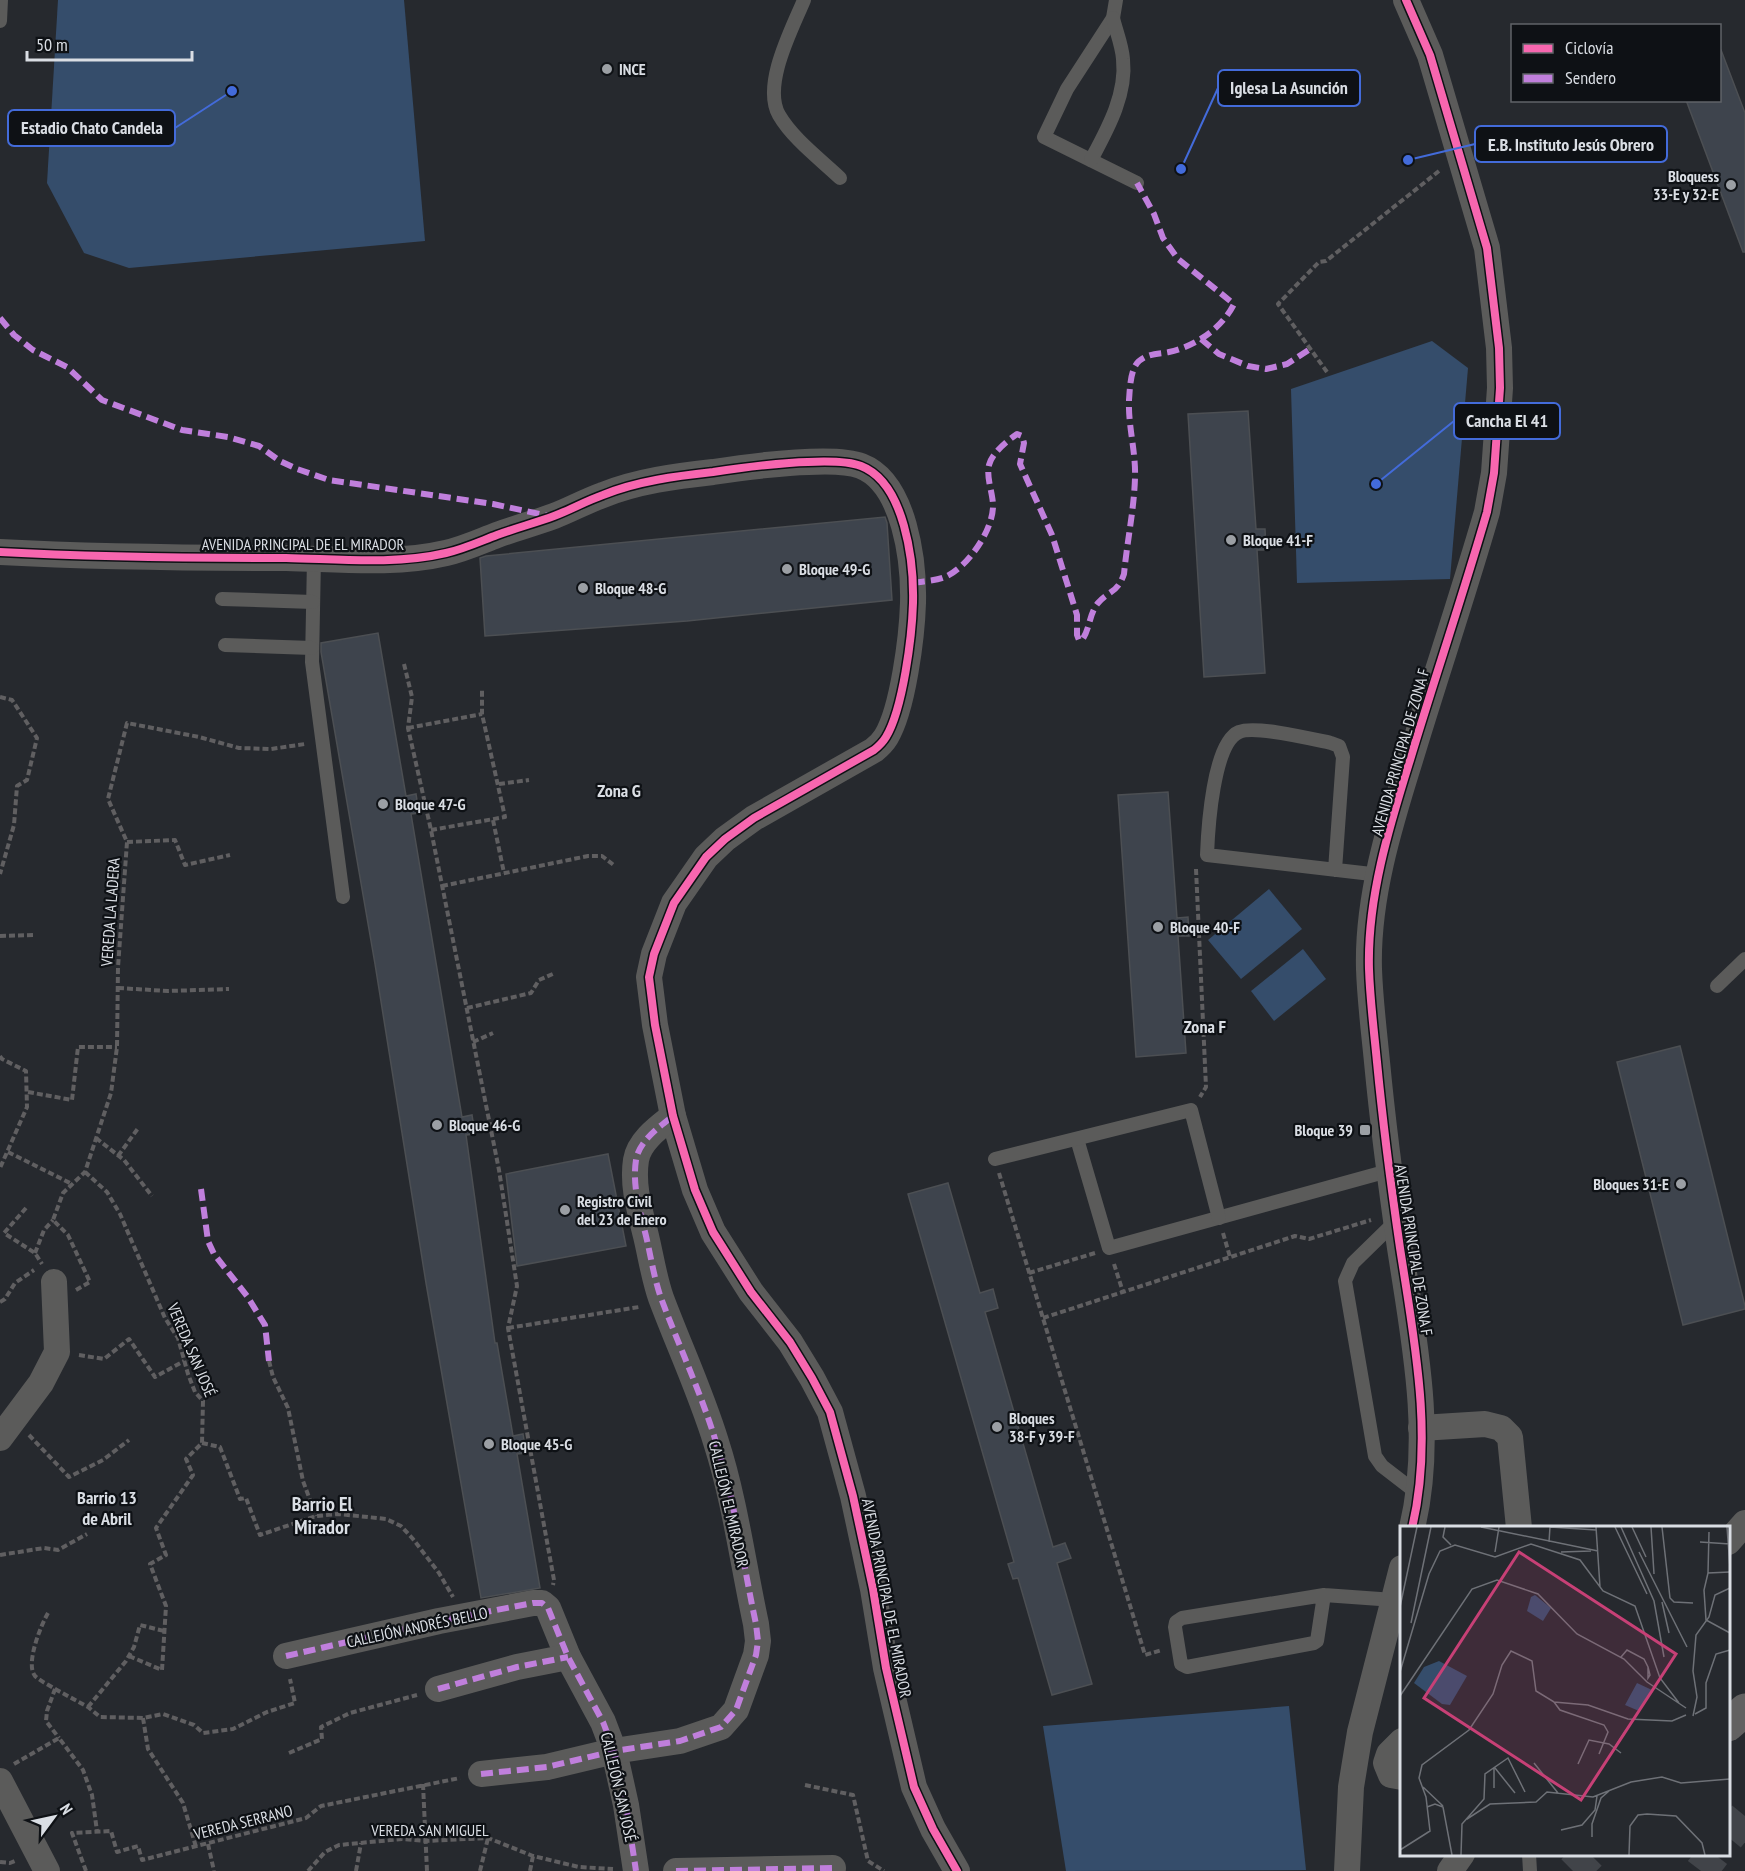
<svg xmlns="http://www.w3.org/2000/svg" width="1745" height="1871" font-family="'PT Sans Narrow',sans-serif">
  <style>
    .green { fill: #354d6b }
    .building { fill: #3e444d; stroke: #4c4f53; stroke-width: 1.5 }
    .lines { fill: none; stroke-linecap: round; stroke-linejoin: round }
    .highway-tunnel { stroke: #414449; stroke-width: 33; stroke-dasharray: 33 16; stroke-linecap: butt }
    .path { stroke: #605f61; stroke-width: 4; stroke-dasharray: 6 3; stroke-linecap: butt }
    .lane { stroke: #5b5b5a; stroke-width: 14 }
    .street { stroke: #5b5b5a; stroke-width: 26 }
    .highway { stroke: #626161; stroke-width: 33 }
    .quiet { stroke: #c07fdc; stroke-width: 6; stroke-dasharray: 12 6; stroke-linecap: butt }
    .cycleway-casing { stroke: #0e1115; stroke-width: 11 }
    .cycleway { stroke: #f766af; stroke-width: 8 }
    .poi-dot { fill: #9b9fa4; stroke: #0e1115; stroke-width: 2 }
    .labels { text-anchor: middle; dominant-baseline: central; stroke-width: 4.5; stroke-linejoin: round; paint-order: stroke }
    .poi-label { font-size: 16px; font-weight: bold; fill: #dadee4; stroke: #0e1115; text-anchor: start }
    .street-label { font-size: 16px; fill: #dadee4; stroke: #0e1115 }
    .neighbourhood-label { font-size: 18px; font-weight: bold; fill: #dadee4; stroke: #0e1115 }
    .quarter-label { font-size: 20px; font-weight: bold; fill: #dadee4; stroke: #0e1115 }
    .inset-road { fill: none; stroke: #6e7177; stroke-width: 1.5 }
    .view { fill: #c74076; fill-opacity: 0.15; stroke: #c74076; stroke-width: 3 }
    .inset-edge { fill: none; stroke: #dadee4; stroke-width: 3 }
    .leader { fill: none; stroke: #436bda; stroke-width: 2 }
    .callout-dot { fill: #436bda; stroke: #0e1115; stroke-width: 2 }
    .callout { fill: #0e1115; stroke: #436bda; stroke-width: 2 }
    .callout-label { font-size: 18px; text-anchor: middle; font-weight: bold; fill: #dadee4 }
  </style>
  <rect width="100%" height="100%" fill="#26292e"/>
  <g class="green">
    <path d="M58 0H404L425 241 129 268 84 253 47 183Z"/>
    <path d="M1432 341 1468 368 1450 579 1297 583 1291 389Z"/>
    <path d="M1269 889 1302 929 1241 979 1208 940Z"/>
    <path d="M1303 949 1326 979 1274 1021 1251 991Z"/>
    <path d="M1289 1706 1306 1870 1066 1871 1043 1726Z"/>
  </g>
  <g class="building">
    <path d="M1719 50H1721L1745 113V252H1743L1686 100H1719Z"/>
    <path d="M1248 411 1256 529H1265L1266 550H1257L1265 673 1204 677 1188 414Z"/>
    <path d="M885 517 887 523 892 600 687 621 485 636 480 558 486 556Z"/>
    <path d="M378 633 406 796 416 794 419 813 411 814 462 1117 472 1115 475 1134 466 1135 495 1343H497L513 1436 523 1434 526 1453 517 1454 540 1588 481 1598 426 1283 375 964 321 652V643Z"/>
    <path d="M1168 792 1177 918 1188 917 1189 936H1178L1186 1053 1136 1057 1118 795Z"/>
    <path d="M1680 1046 1745 1306V1309L1683 1325 1617 1062Z"/>
    <path d="M608 1154 626 1246 517 1266 506 1174Z"/>
    <path d="M948 1183 980 1293 993 1289 998 1308 985 1312 1053 1547 1065 1543 1071 1558 1057 1563 1092 1684 1052 1695 1018 1578 1013 1579 1008 1564 1014 1562 908 1194Z"/>
  </g>
  <g class="lines">
    <g class="highway-tunnel">
      <path d="M1728 1837 1745 1816"/>
      <path d="M1573 1871 1590 1854"/>
      <path d="M1701 1871 1714 1854"/>
    </g>
    <g class="path">
      <path d="M1327 372 1278 304 1319 262 1326 261 1439 171"/>
      <path d="M404 664 412 697 408 728 431 830 499 1170 517 1286 508 1328 554 1580 553 1585"/>
      <path d="M0 697 12 700 37 738 27 780 17 786 14 825 0 874"/>
      <path d="M408 728 482 714"/>
      <path d="M499 784 529 780"/>
      <path d="M493 820 504 873"/>
      <path d="M431 830 505 817 482 714V690"/>
      <path d="M127 842 175 840 185 865 230 855"/>
      <path d="M1196 869 1206 1087 1200 1097"/>
      <path d="M442 886 588 856H602L615 866"/>
      <path d="M0 936 36 935"/>
      <path d="M118 988 168 991 229 989"/>
      <path d="M467 1008 531 993 539 980 555 973"/>
      <path d="M473 1042 493 1033"/>
      <path d="M0 1056 2 1059 26 1071 27 1107 0 1168"/>
      <path d="M28 1092 72 1100 78 1047H117"/>
      <path d="M96 1138 124 1160 152 1196"/>
      <path d="M8 1152 72 1184"/>
      <path d="M118 1156 139 1127"/>
      <path d="M85 1172 107 1192 120 1214 165 1318 178 1338 188 1374 195 1392 203 1401 202 1443 186 1459 193 1475 156 1528 166 1555 150 1564 166 1606 162 1670 129 1656"/>
      <path d="M999 1173 1145 1655 1162 1650"/>
      <path d="M26 1208 4 1233 35 1253 42 1264"/>
      <path d="M1223 1233 1230 1257"/>
      <path d="M35 1253 44 1230 53 1220"/>
      <path d="M1114 1264 1123 1292"/>
      <path d="M1029 1273 1095 1253"/>
      <path d="M76 1290 90 1282 68 1235 53 1220 63 1193 85 1172 111 1093 117 1047 118 967 127 842 108 799 127 723 199 737 239 748 271 749 305 744"/>
      <path d="M0 1302 5 1299 15 1283 34 1270"/>
      <path d="M1043 1318 1295 1236 1309 1239 1371 1220"/>
      <path d="M508 1328 639 1307"/>
      <path d="M79 1355 104 1359 129 1339 155 1377 184 1361"/>
      <path d="M269 1361 273 1377 288 1408 303 1481 316 1516"/>
      <path d="M29 1435 69 1477 103 1460 129 1440"/>
      <path d="M202 1443 220 1447 240 1499 246 1498 260 1535 316 1516 339 1514 386 1519 401 1526 413 1539 439 1573 453 1597"/>
      <path d="M0 1555 44 1548 58 1550 87 1534"/>
      <path d="M48 1613C41 1625 25 1664 35 1676 40 1681 49 1685 55 1689L47 1711 46 1721 59 1738"/>
      <path d="M55 1689 88 1707 100 1717 143 1718 163 1714 194 1725 203 1733 233 1729 267 1712 295 1703 290 1679"/>
      <path d="M88 1707 126 1661 134 1647 140 1625 164 1631"/>
      <path d="M143 1718 148 1749 183 1803 196 1847"/>
      <path d="M289 1753 322 1739 321 1727 350 1713 417 1695"/>
      <path d="M14 1764 59 1738 83 1770 92 1795 97 1831"/>
      <path d="M423 1784 427 1871"/>
      <path d="M805 1785 853 1795 868 1861 884 1871"/>
      <path d="M208 1844 214 1871"/>
      <path d="M0 1862 10 1863 17 1860"/>
      <path d="M86 1871 72 1833 111 1831 117 1852 138 1846 142 1860 306 1818 321 1806 460 1778"/>
      <path d="M308 1871 325 1852 339 1845 402 1839 425 1841 488 1838 533 1856 579 1867 613 1869"/>
      <path d="M356 1871 361 1843"/>
      <path d="M480 1871 488 1838"/>
      <path d="M530 1871 533 1856"/>
    </g>
    <g class="lane">
      <path d="M804 0C792 29 762 85 779 115 793 139 820 159 840 178"/>
      <path d="M1116 0 1113 18 1067 89 1044 137 1137 183"/>
      <path d="M0 21 1 0"/>
      <path d="M1091 160C1107 130 1127 95 1123 59 1122 45 1116 31 1113 18"/>
      <path d="M314 559 312 662 343 897"/>
      <path d="M222 599 313 602"/>
      <path d="M225 645 312 648"/>
      <path d="M1335 870 1343 757 1339 746 1331 743C1312 739 1255 725 1239 732 1213 743 1208 829 1207 855L1380 875"/>
      <path d="M1717 986 1745 959"/>
      <path d="M1077 1139 1109 1248 1388 1171"/>
      <path d="M995 1159 1191 1110 1219 1218"/>
      <path d="M1396 1221 1353 1263 1345 1281 1375 1456 1382 1466 1417 1493"/>
      <path d="M1324 1595 1317 1641 1314 1643 1187 1667 1181 1664 1175 1627 1176 1622 1182 1618 1324 1595 1394 1600"/>
      <path d="M1529 1854 1530 1871"/>
    </g>
    <g class="street">
      <path d="M1406 0 1430 55 1487 248 1499 348 1500 388 1494 473 1487 512C1463 595 1435 677 1410 760 1389 827 1367 899 1369 969 1370 1000 1374 1031 1377 1062 1383 1125 1391 1186 1400 1248 1414 1339 1434 1437 1412 1528"/>
      <path d="M0 552C95 557 191 558 286 558 338 559 395 565 446 553 464 549 481 541 497 535 516 528 535 523 554 516 570 510 586 501 603 495 637 481 677 476 713 472 746 467 834 455 861 466 905 483 914 562 913 603 912 636 903 709 886 737 883 742 879 746 874 750L754 818 725 839 706 857 674 903 654 954 649 977 655 1025 673 1116 695 1190 713 1232 751 1292 790 1342 812 1378 830 1412 853 1496 873 1589 886 1668 914 1787 933 1829 957 1871"/>
      <path d="M1421 1428 1485 1424 1501 1428 1510 1437 1519 1528"/>
      <path d="M0 1438 41 1383 57 1352 54 1282"/>
      <path d="M1728 1542 1745 1523"/>
      <path d="M286 1656 439 1621 533 1603H542L548 1608 568 1657 603 1722 614 1751 626 1805 636 1871"/>
      <path d="M438 1689 517 1667 568 1657"/>
      <path d="M1402 1741 1389 1754 1386 1763 1391 1775 1402 1777"/>
      <path d="M481 1774 547 1767 614 1751 680 1741 721 1727 736 1710 756 1655 758 1641 756 1624C743 1564 735 1501 716 1442 701 1393 679 1346 661 1298 654 1278 651 1257 646 1236 640 1211 632 1186 636 1160 639 1141 659 1127 673 1116"/>
      <path d="M0 1781 47 1871"/>
      <path d="M676 1871 833 1868"/>
      <path d="M1347 1871 1351 1787 1360 1732 1402 1568"/>
      <path d="M1450 1871 1462 1854"/>
    </g>
    <path class="highway" d="M1728 1725 1745 1710"/>
    <g class="quiet">
      <path d="M0 318 14 335 33 350 67 367 102 400 182 430 228 437 259 446 280 461 297 469 329 480 493 504 549 516"/>
      <path d="M1201 339 1219 354 1248 366 1266 369 1287 364 1310 349"/>
      <path d="M913 583C923 581 936 581 945 577 968 567 993 530 993 506 993 493 986 478 989 465 992 453 1007 441 1017 434L1022 436 1024 443 1020 464 1052 535 1077 615V635L1079 640H1082C1090 629 1089 614 1098 603 1109 590 1117 594 1124 574 1127 542 1134 510 1135 478 1136 452 1128 426 1129 400 1130 389 1130 369 1139 361 1149 353 1159 354 1169 352 1196 346 1222 328 1234 304L1178 259 1163 238 1154 214 1137 183"/>
      <path d="M201 1189 208 1241 214 1254 247 1296 265 1325 269 1361"/>
      <path d="M286 1656 439 1621 533 1603H542L548 1608 568 1657 603 1722 614 1751 626 1805 636 1871"/>
      <path d="M438 1689 517 1667 568 1657"/>
      <path d="M481 1774 547 1767 614 1751 680 1741 721 1727 736 1710 756 1655 758 1641 756 1624C743 1564 735 1501 716 1442 701 1393 679 1346 661 1298 654 1278 651 1257 646 1236 640 1211 632 1186 636 1160 639 1141 659 1127 673 1116"/>
      <path d="M676 1871 833 1868"/>
    </g>
    <defs>
      <g id="cycleway">
        <path d="M1406 0 1430 55 1487 248 1499 348 1500 388 1494 473 1487 512C1463 595 1435 677 1410 760 1389 827 1367 899 1369 969 1370 1000 1374 1031 1377 1062 1383 1125 1391 1186 1400 1248 1414 1339 1434 1437 1412 1528"/>
        <path d="M0 552C95 557 191 558 286 558 338 559 395 565 446 553 464 549 481 541 497 535 516 528 535 523 554 516 570 510 586 501 603 495 637 481 677 476 713 472 746 467 834 455 861 466 905 483 914 562 913 603 912 636 903 709 886 737 883 742 879 746 874 750L754 818 725 839 706 857 674 903 654 954 649 977 655 1025 673 1116 695 1190 713 1232 751 1292 790 1342 812 1378 830 1412 853 1496 873 1589 886 1668 914 1787 933 1829 957 1871"/>
      </g>
    </defs>
    <use href="#cycleway" class="cycleway-casing"/>
    <use href="#cycleway" class="cycleway"/>
  </g>
  <g class="poi-dot">
    <circle cx="607" cy="69" r="6"/>
    <circle cx="1731" cy="185" r="6"/>
    <circle cx="1231" cy="540" r="6"/>
    <circle cx="787" cy="569" r="6"/>
    <circle cx="583" cy="588" r="6"/>
    <circle cx="383" cy="804" r="6"/>
    <circle cx="1158" cy="927" r="6"/>
    <circle cx="437" cy="1125" r="6"/>
    <rect x="1359" y="1124" width="12" height="12" rx="3"/>
    <circle cx="1681" cy="1184" r="6"/>
    <circle cx="565" cy="1210" r="6"/>
    <circle cx="997" cy="1427" r="6"/>
    <circle cx="489" cy="1444" r="6"/>
  </g>
  <g class="labels">
    <g class="poi-label">
      <text x="619" y="69">INCE</text>
      <text x="1719" y="176" text-anchor="end">Bloquess<tspan x="1719" dy="18">33-E y 32-E</tspan></text>
      <text x="1243" y="540">Bloque 41-F</text>
      <text x="799" y="569">Bloque 49-G</text>
      <text x="595" y="588">Bloque 48-G</text>
      <text x="395" y="804">Bloque 47-G</text>
      <text x="1170" y="927">Bloque 40-F</text>
      <text x="449" y="1125">Bloque 46-G</text>
      <text x="1353" y="1130" text-anchor="end">Bloque 39</text>
      <text x="1669" y="1184" text-anchor="end">Bloques 31-E</text>
      <text x="577" y="1201">Registro Civil<tspan x="577" dy="18">del 23 de Enero</tspan></text>
      <text x="1009" y="1418">Bloques<tspan x="1009" dy="18">38-F y 39-F</tspan></text>
      <text x="501" y="1444">Bloque 45-G</text>
    </g>
    <g class="street-label">
      <text x="303" y="544">AVENIDA PRINCIPAL DE EL MIRADOR</text>
      <text transform="translate(1400 752) rotate(-74)">AVENIDA PRINCIPAL DE ZONA F</text>
      <text transform="translate(110 912) rotate(-86)">VEREDA LA LADERA</text>
      <text transform="translate(1414 1250) rotate(81)">AVENIDA PRINCIPAL DE ZONA F</text>
      <text transform="translate(192 1350) rotate(67)">VEREDA SAN JOSÉ</text>
      <text transform="translate(729 1504) rotate(77)">CALLEJÓN EL MIRADOR</text>
      <text transform="translate(887 1598) rotate(79)">AVENIDA PRINCIPAL DE EL MIRADOR</text>
      <text transform="translate(417 1627) rotate(-12)">CALLEJÓN ANDRÉS BELLO</text>
      <text transform="translate(619 1787) rotate(77)">CALLEJÓN SAN JOSÉ</text>
      <text transform="translate(243 1822) rotate(-14)">VEREDA SERRANO</text>
      <text x="430" y="1830">VEREDA SAN MIGUEL</text>
    </g>
    <g class="neighbourhood-label">
      <text x="619" y="790">Zona G</text>
      <text x="1205" y="1026">Zona F</text>
      <text x="107" y="1497">Barrio 13<tspan x="107" dy="21">de Abril</tspan></text>
    </g>
    <g class="quarter-label">
      <text x="322" y="1504">Barrio El<tspan x="322" dy="23">Mirador</tspan></text>
    </g>
  </g>
  <g transform="translate(1400 1526)">
    <rect width="330" height="330" fill="#26292e"/>
    <path d="M135 69 151 82 143 95 127 85 131 71ZM39 135 67 150 50 179 42 178 14 157 24 141ZM237 157 252 164 239 185 225 179Z" fill="#354d6b"/>
    <path class="inset-road" d="M45 1 43 11 51 19M81 1 198 25M196 1 200 61M215 1 247 68M221 1 254 75 264 131M232 1 246 31M251 1 254 48M262 1 270 72 274 76 293 77M327 1 330 42M149 16 150 1 196 4M300 16 330 18M95 26 99 1M161 26 191 25M239 26 287 121M330 46 308 47 304 64 306 94 330 107M308 47 309 6M262 76 269 107M0 81 17 1M11 97 31 1M221 131 227 124 244 133 248 141 250 149 248 152V141M0 146 29 48 40 25 55 19 95 31 131 18 180 34 203 65 235 80 260 152 279 177M0 170 72 63 97 54 138 68 177 108 224 133 247 156 286 182M154 176 160 184 204 199 208 206 199 228M295 188 306 182V157L316 128 330 124M293 190 297 171 293 145 296 109 309 91 315 69 330 62M215 221 226 204M134 237 158 267M178 238 189 214 209 218 221 227M94 242V262M95 242 115 267M23 261 43 280M27 281 35 278 43 281 52 329M67 293 90 278 136 276 147 266 193 271 231 256 262 251 281 257 330 253M161 304 182 299 195 284 197 270M192 311V298L201 272 209 265M0 324 30 305 26 271 19 252 22 239 69 204 93 168 102 139 111 125 132 135 136 165 154 176 188 179 228 193 272 195 286 189M61 329 62 298 84 273 85 248 108 232 125 266M229 329 230 300 238 289 247 288 276 290 302 317 305 329"/>
    <path class="view" d="M119 26 276 128 181 274 24 172Z"/>
    <rect width="330" height="330" class="inset-edge"/>
  </g>
  <path class="leader" d="M1181 169L1218 88M232 91L175 128M1408 160L1475 144M1376 484L1454 421"/>
  <g class="callout-dot">
    <circle cx="1181" cy="169" r="6"/>
    <circle cx="232" cy="91" r="6"/>
    <circle cx="1408" cy="160" r="6"/>
    <circle cx="1376" cy="484" r="6"/>
  </g>
  <g class="callout">
    <rect x="1218" y="70" width="142" height="36" rx="6"/>
    <rect x="8" y="110" width="167" height="36" rx="6"/>
    <rect x="1475" y="126" width="192" height="36" rx="6"/>
    <rect x="1454" y="403" width="106" height="36" rx="6"/>
  </g>
  <g class="callout-label">
    <text x="1289" y="94">Iglesa La Asunción</text>
    <text x="92" y="134">Estadio Chato Candela</text>
    <text x="1571" y="151">E.B. Instituto Jesús Obrero</text>
    <text x="1507" y="427">Cancha El 41</text>
  </g>
  <rect x="1511" y="24" width="210" height="78" fill="#0e1115" stroke="#606368" stroke-width="1.5"/>
  <rect x="1523" y="44" width="30" height="9" fill="#f766af" stroke="#606368" stroke-width="1.5"/>
  <text x="1565" y="54" font-size="18" fill="#dadee4">Ciclovía</text>
  <rect x="1523" y="74" width="30" height="9" fill="#c07fdc" stroke="#606368" stroke-width="1.5"/>
  <text x="1565" y="84" font-size="18" fill="#dadee4">Sendero</text>
  <g transform="translate(54 1817) rotate(57)" stroke="#0e1115" stroke-width="4.5" paint-order="stroke">
  <path d="M0-4.5L10 22L0 15L-10 22Z" fill="#dadee4"/>
  <text y="-9" font-size="16" font-weight="bold" text-anchor="middle" fill="#dadee4">N</text>
  </g>
  <path d="M27 51v9h165v-9" fill="none" stroke="#dadee4" stroke-width="3"/>
  <text x="36" y="51" font-size="18" fill="#dadee4" stroke="#0e1115" stroke-width="4.5" paint-order="stroke">50 m</text>
</svg>
